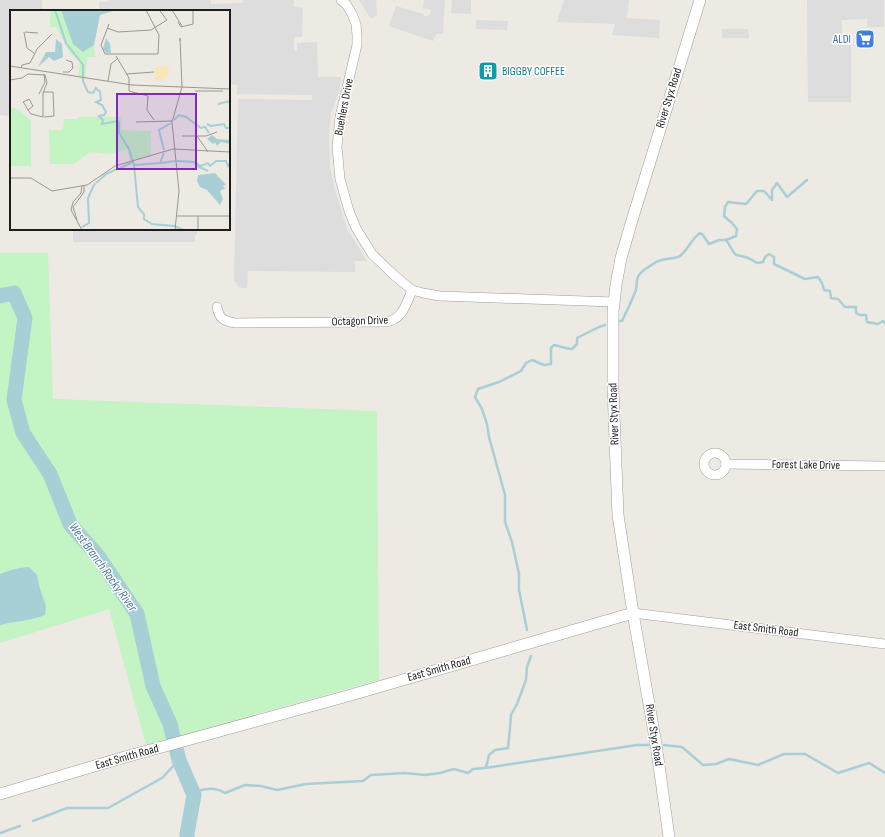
<svg xmlns="http://www.w3.org/2000/svg" width="885" height="837" font-family="'Sofia Sans Condensed',sans-serif">
  <style>
    .park { fill: #c4f3c4 }
    .parking { fill: #ddd }
    .water { fill: #a8cfd6 }
    .lines { fill: none; stroke-linecap: round; stroke-linejoin: round }
    .stream { stroke: #a8cfd6; stroke-width: 2.5 }
    .river { stroke: #a8cfd6; stroke-width: 15 }
    .minor-casing { stroke: #9e9e9e; stroke-width: 10 }
    .tertiary-casing { stroke: #9e9e9e; stroke-width: 12 }
    .minor { stroke: #fff; stroke-width: 9 }
    .tertiary { stroke: #fff; stroke-width: 11 }
    .labels { text-anchor: middle; dominant-baseline: central; stroke-width: 3; stroke-linejoin: round; paint-order: stroke }
    .shop-label { font-size: 12px; fill: #366cbe; stroke: #fff; text-anchor: end }
    .culture-label { font-size: 12px; fill: #0d838f; stroke: #fff; text-anchor: start }
    .street-label { font-size: 12px; fill: #1d1d1d; stroke: #fff }
    .water-label { font-size: 13px; font-style: italic; fill: #507a9b; stroke: #fff }
    .inset-river { fill: none; stroke: #a8cfd6; stroke-width: 2 }
    .inset-road { fill: none; stroke: #9a9794; stroke-width: 1 }
    .view { fill: #7b2cbf; fill-opacity: 0.15; stroke: #7b2cbf; stroke-width: 2 }
    .inset-edge { fill: none; stroke: #1d1d1d; stroke-width: 2 }
  </style>
  <rect width="100%" height="100%" fill="#ede9e3"/>
  <path class="park" d="M0 253H48L53 399 377 411 379 680 146 745 109 609 0 643Z"/>
  <g class="parking">
    <path d="M0 0H42V11H11V116L0 115Z"/>
    <path d="M109 0H211V4L243 3V0H294V7L303 8 302 37H294V51H297V43L317 42 318 77H341L339 92 331 114 329 133 330 167 335 190 347 229 367 261H355V272L248 271 247 288H242L238 286 234 280 238 99 312 100V95L237 94V85L229 84V11H99V2H108Z"/>
    <path d="M359 0H376L377 15 371 19Z"/>
    <path d="M424 0H445L443 34H436L433 41 389 26 396 6 423 14 424 16H428L430 14 431 11 429 9 423 8Z"/>
    <path d="M452 0H471V14L451 13Z"/>
    <path d="M564 0H629L627 18 660 20 659 38 612 35 615 24 557 22Z"/>
    <path d="M807 0H884V27H867V19L842 20V45H851V102H808Z"/>
    <path d="M476 20 508 21 507 30 476 29Z"/>
    <path d="M722 29H748L749 38H722Z"/>
    <path d="M73 229H197V235H195V242H73Z"/>
  </g>
  <path class="water" d="M29 567 37 575 40 589 46 606 45 615C31 621 15 621 0 625V574L11 570 20 568Z"/>
  <g class="lines">
    <g class="stream">
      <path d="M726 240 736 236 737 229 732 223 724 216 725 207 728 202 746 204 757 191H764L772 200V190L777 183 787 197 807 180"/>
      <path d="M620 321H622C627 311 632 300 636 290 637 285 636 279 639 275 642 270 652 265 656 262 664 258 676 259 680 256 688 250 692 238 700 233L703 235 709 244 719 240H726C730 245 732 251 736 255 744 256 750 258 757 263L763 262 765 257 769 254 774 257V264L805 279 818 277 822 283 824 290 830 291 831 298 838 299 845 307H856V313L860 315H866L867 322 878 324 883 321 885 323"/>
      <path d="M527 630 519 590V574L512 542 505 522V495L489 437 487 424 482 409 475 397 478 389 499 382 521 371 526 363 532 360 544 365 551 364V348L554 345C561 346 565 349 572 349L577 344V338L599 327 605 325"/>
      <path d="M664 745 682 747 703 765 716 764 729 759 758 765 784 754H805L838 773 869 763 885 773"/>
      <path d="M485 768 637 745H649"/>
      <path d="M193 792C206 789 213 786 225 793L245 785 261 786 277 790 306 784 363 781 371 775 405 773 425 775 440 773 454 769 468 773 473 769 485 768 487 764 489 755 495 750 508 748 510 728 511 715 517 704 526 680 527 667 531 656"/>
      <path d="M33 821 67 808H108L162 778 179 760"/>
      <path d="M0 833 20 826"/>
    </g>
    <path class="river" d="M0 296 14 293 25 318 14 400 23 433 50 474 70 524 98 556 137 614 153 686 170 724 179 760 194 795 187 834V837"/>
    <defs>
      <g id="minor">
        <path d="M341 0 346 4 352 14 356 24 357 35V45L340 117 337 147 340 179 349 211 356 228 372 254 395 276 412 290 423 293 440 296 614 302"/>
        <path d="M217 307C219 318 223 321 235 323L384 322C402 321 406 305 412 290"/>
        <circle cx="715" cy="464" r="11"/>
        <path d="M726 464 885 466"/>
        <path d="M633 613 885 644"/>
      </g>
      <g id="tertiary">
        <path d="M0 794 118 759 351 695 633 613"/>
        <path d="M669 837 656 744 633 613 618 515 613 389V312L616 285 621 258 633 217 700 0"/>
      </g>
    </defs>
    <use href="#minor" class="minor-casing"/>
    <use href="#tertiary" class="tertiary-casing"/>
    <use href="#minor" class="minor"/>
    <use href="#tertiary" class="tertiary"/>
  </g>
  <defs>
    <symbol id="supermarket-square" viewBox="-11 -11 22 22"><rect x="-9" y="-9" width="18" height="18" rx="4" fill="#3f7fe0" stroke="#fff"/><path d="M-6-5.5h2.5l.6 2H6L4.5 2H-2.5L-4.4-4H-6ZM-1.5 3.2a1.3 1.3 0 1 0 .1 0ZM3 3.2a1.3 1.3 0 1 0 .1 0Z" fill="#fff"/></symbol>
    <symbol id="building-square" viewBox="-11 -11 22 22"><rect x="-9" y="-9" width="18" height="18" rx="4" fill="#0f9aa8" stroke="#fff"/><path d="M-4-6H4V6H1V3H-1V6H-4ZM-2.5-4.3h1.7v1.8h-1.7ZM.8-4.3h1.7v1.8H.8ZM-2.5-1h1.7V.8h-1.7ZM.8-1h1.7V.8H.8Z" fill="#fff"/></symbol>
  </defs>
  <g fill-rule="evenodd">
    <use href="#supermarket-square" x="854" y="28" width="22" height="22"/>
    <use href="#building-square" x="477" y="60" width="22" height="22"/>
  </g>
  <g class="labels">
    <g class="shop-label">
      <text x="851" y="39">ALDI</text>
    </g>
    <g class="culture-label">
      <text x="502" y="71">BIGGBY COFFEE</text>
    </g>
    <g class="street-label">
      <text transform="translate(669 98) rotate(-73)">River Styx Road</text>
      <text transform="translate(344 107) rotate(-79)">Buehlers Drive</text>
      <text transform="translate(360 321) rotate(-2)">Octagon Drive</text>
      <text transform="translate(614 414) rotate(-92)">River Styx Road</text>
      <text transform="translate(806 465) rotate(1)">Forest Lake Drive</text>
      <text transform="translate(766 629) rotate(7)">East Smith Road</text>
      <text transform="translate(439 669) rotate(-16)">East Smith Road</text>
      <text transform="translate(654 735) rotate(81)">River Styx Road</text>
      <text transform="translate(127 757) rotate(-16)">East Smith Road</text>
    </g>
    <g class="water-label">
      <text transform="translate(103 567) rotate(54)">West Branch Rocky River</text>
    </g>
  </g>
  <g transform="translate(10 10)">
    <rect width="220" height="220" fill="#ede9e3"/>
    <path d="M159 56 157 68 146 72 145 58Z" fill="#f7e6b7"/>
    <path d="M106 0 90 5 83 30 85 47H77L75 69 68 67 70 52 59 42 46 17H40V1H11ZM0 97 8 99 21 111V156H0ZM68 107H111L112 120 141 121V145L120 151 117 139 100 144 80 142 64 154H40L39 120H53L54 109H68Z" fill="#c4f3c4"/>
    <path d="M51 0H106L90 5 84 35 73 42 63 34ZM96 28 100 34 101 43H96L93 39ZM46 29 52 34 53 47 44 51 39 47 28 57 36 42H45ZM202 125 207 129 220 130V134L211 132 207 136 205 132 203 134 197 129ZM205 163 217 176 214 175 213 177 216 178 210 181 213 189 210 195 197 180 190 177 187 171 188 165Z" fill="#a8cfd6"/>
    <path class="inset-river" d="M45 0 56 33 73 55V71L78 82 83 83 86 78 90 82 91 90 86 92 92 95 96 102 94 105 89 106 93 110 92 114 108 111 109 113V123L119 139 124 155 128 197 134 204V209L142 214 164 216 174 220M208 94 220 91M164 110 169 105 176 107 191 118 195 117 199 123M197 114 201 116 214 114 216 118H220M154 140 149 120 161 113M167 151 184 152 191 156 198 153 200 156 206 151H216L218 156 220 153M151 153 165 151M124 155 150 153 154 143M187 156 198 161M110 158 123 152M86 173 96 164 109 158M72 217 79 213 78 188 85 173"/>
    <path class="inset-road" d="M162 0 172 16M168 12 171 17 183 14V0M99 14 91 35 95 44H148L149 25 136 0M97 18 108 22 141 20 157 10 150 1M14 22 17 38 24 43M15 22 28 23M106 46 119 68V81L138 86 137 100 144 110M0 56 122 75 220 79M11 58 12 55 20 53 27 39 42 24M53 62H59L63 58 62 52 56 50M18 64 35 65 37 73 33 83V107L21 104 18 100 14 93 13 92 19 89 23 96 18 100M116 64 144 62M0 70 12 68 18 64M98 71 101 54 107 49M185 81H213M33 82H43L44 106 34 107M29 84 35 72 34 64M126 112 162 111M172 126H196L207 122M187 126 198 142M0 168H21L42 181 77 175 105 156 163 139 220 142M72 176 71 183 63 192 61 200 72 220M167 206H220M188 206V220M67 210 63 197 74 182V176M165 220 169 181 162 112 172 77 170 28V31"/>
    <path class="view" d="M107 84H186V159H107Z"/>
    <rect width="220" height="220" class="inset-edge"/>
  </g>
</svg>
